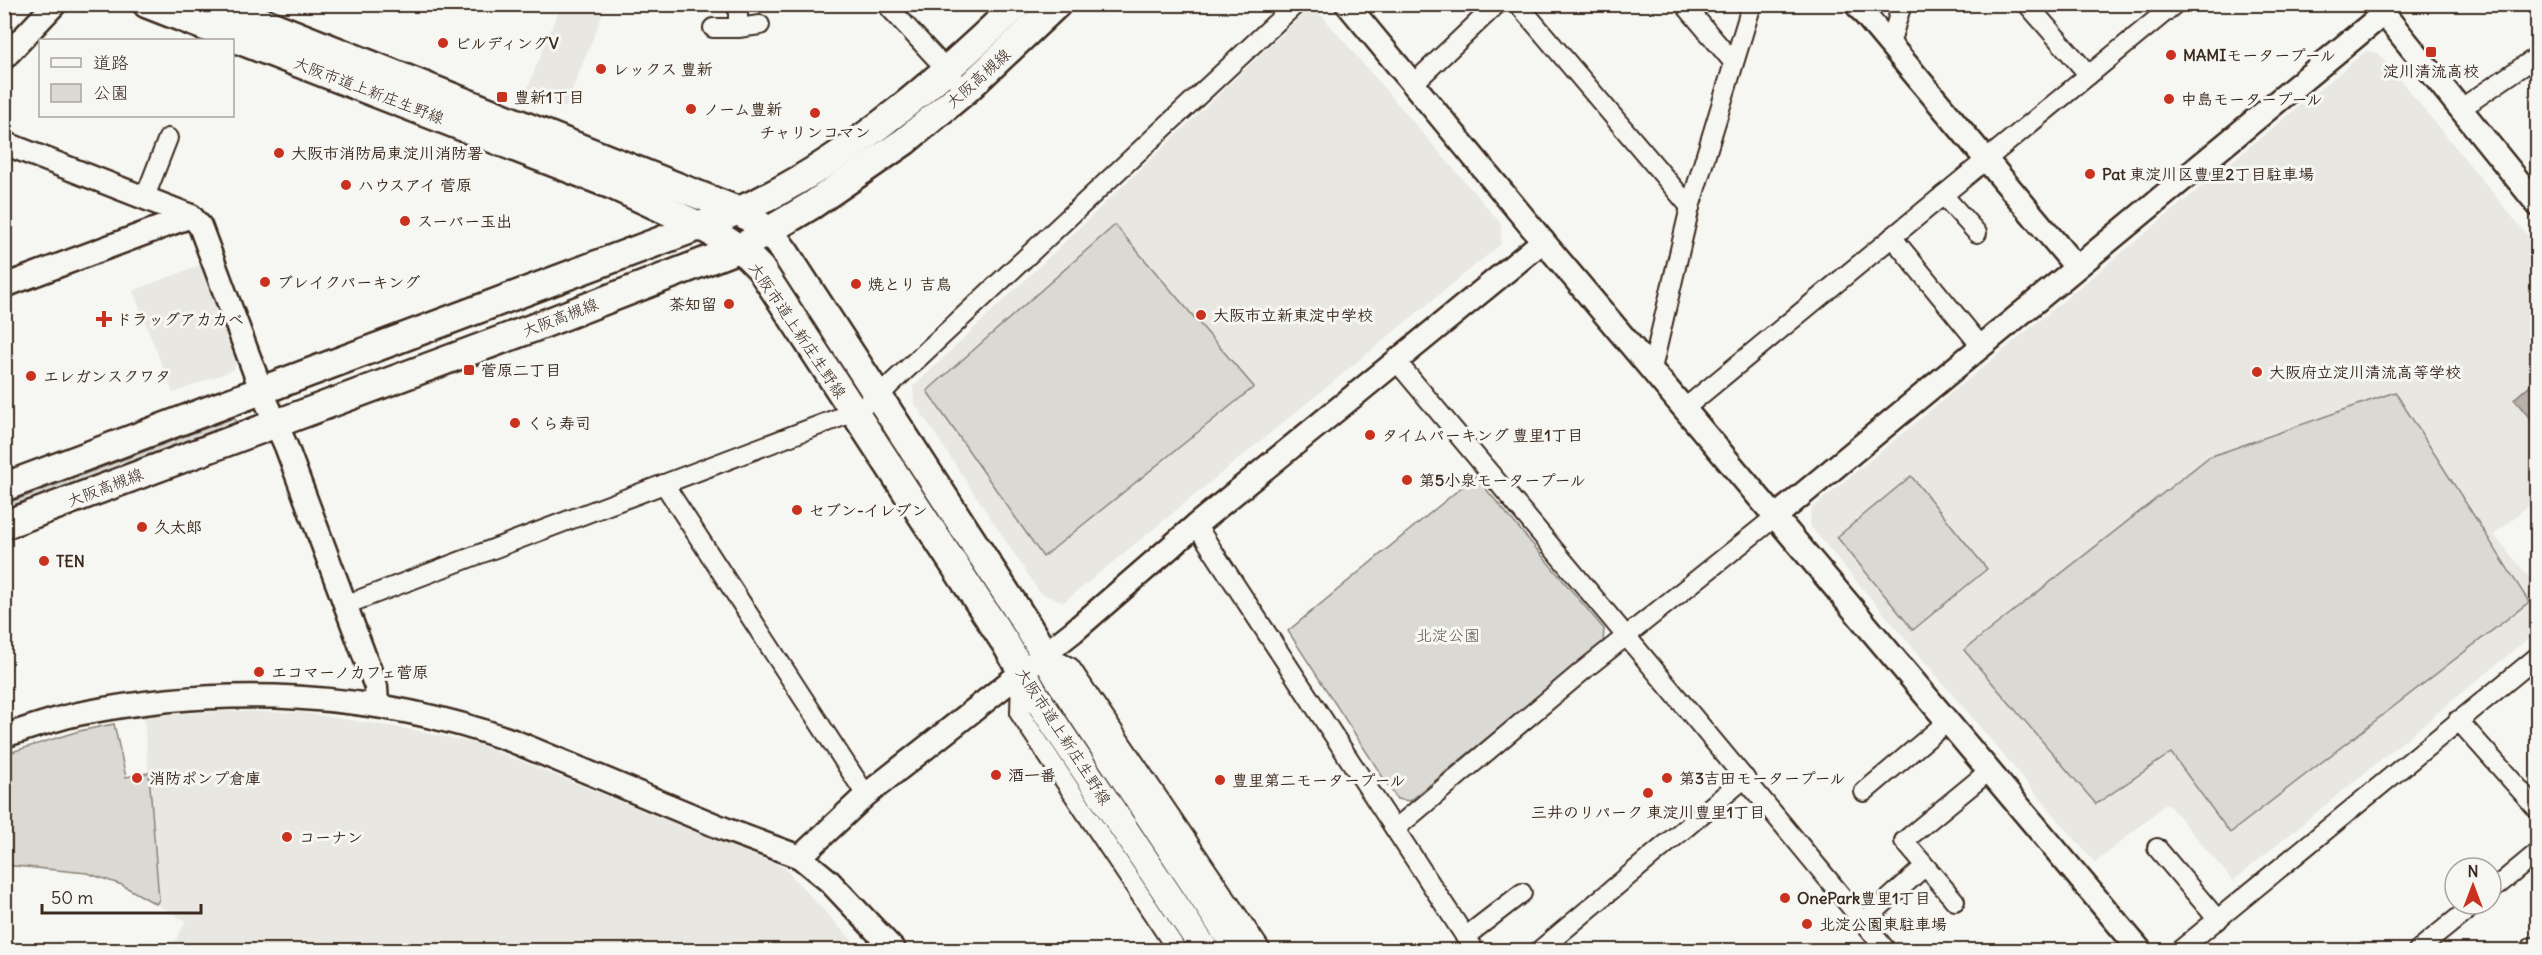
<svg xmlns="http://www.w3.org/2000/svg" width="2542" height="955" font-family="Delius,'Klee One',sans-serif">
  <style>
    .built { fill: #e8e7e2 }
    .green { fill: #dad9d3; stroke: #8a8278; stroke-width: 1.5 }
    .water { fill: #b6b0a9; stroke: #857a71; stroke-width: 1.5 }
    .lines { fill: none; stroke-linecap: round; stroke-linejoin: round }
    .minor-casing { stroke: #3b2a1e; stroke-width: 22 }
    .tertiary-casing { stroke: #3b2a1e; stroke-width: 27 }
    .primary-casing { stroke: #3b2a1e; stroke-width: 32 }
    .minor { stroke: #f6f6f2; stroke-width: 18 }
    .tertiary { stroke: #f6f6f2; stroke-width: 22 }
    .primary { stroke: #f6f6f2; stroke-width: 27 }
    .poi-dot { fill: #c8321e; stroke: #f6f6f2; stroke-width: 2 }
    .labels { text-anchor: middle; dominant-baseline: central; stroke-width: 6; stroke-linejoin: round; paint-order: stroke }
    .poi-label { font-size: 16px; font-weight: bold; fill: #3b2a1e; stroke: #f6f6f2; text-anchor: start }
    .street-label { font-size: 16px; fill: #3b2a1e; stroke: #f6f6f2 }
    .park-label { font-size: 16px; fill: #63564b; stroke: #f6f6f2 }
  </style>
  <rect width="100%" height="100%" fill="#f6f6f2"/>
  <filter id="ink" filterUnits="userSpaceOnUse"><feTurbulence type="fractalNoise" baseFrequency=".0167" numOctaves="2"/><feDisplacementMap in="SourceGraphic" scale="12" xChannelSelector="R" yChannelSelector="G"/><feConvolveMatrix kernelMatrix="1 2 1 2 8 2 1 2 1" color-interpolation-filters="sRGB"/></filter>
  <g filter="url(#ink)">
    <g class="built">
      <path d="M561 5H606L565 108 526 92Z"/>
      <path d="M1316 9 1501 224V244L1064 602 1040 593 914 402 913 387 1305 12Z"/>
      <path d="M2366 51 2378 53 2537 247V498L2494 535 2537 586V631L2233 881 2167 803 2095 863 1810 526 1811 509Z"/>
      <path d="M203 264 239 357 233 370 173 393 133 291Z"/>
      <path d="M231 711 304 713 414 730 478 744 783 867 861 950H171L186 921 156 904 159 900 144 716Z"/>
    </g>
    <g class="green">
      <path d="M1115 225 1254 387 1043 557 927 391Z"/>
      <path d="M2395 392 2529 602 2230 833 2171 753 2096 804 1964 650 2209 457Z"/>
      <path d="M233 418 236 420 235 423 5 509V504Z"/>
      <path d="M1475 476 1604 629 1603 643 1410 801 1397 799 1288 631Z"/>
      <path d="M1911 476 1987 569 1913 630 1837 537Z"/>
      <path d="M114 724 126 777 149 773 159 900 156 904 122 885 87 873 5 865V754L79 731Z"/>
    </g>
    <path class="water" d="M2537 379V427L2514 399Z"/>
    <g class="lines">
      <defs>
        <g id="minor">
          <path d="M738 4V28"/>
          <path d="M886 4 954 78"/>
          <path d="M1518 4 1690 207"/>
          <path d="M1684 4 1733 62"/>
          <path d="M2027 4 2089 75"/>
          <path d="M713 28H738L760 25"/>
          <path d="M1890 44 1902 4"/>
          <path d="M1412 85 1497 4"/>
          <path d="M2460 109 2538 56"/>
          <path d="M1943 195 1977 233"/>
          <path d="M145 197 168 138"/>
          <path d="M1892 237 1981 346"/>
          <path d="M1397 362C1561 558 1725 753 1886 950"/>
          <path d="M1652 369 1690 207 1752 4"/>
          <path d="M1685 408 2175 4"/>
          <path d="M664 484 866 795"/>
          <path d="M1196 525 1474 950"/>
          <path d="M345 605 854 412 880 395 892 383 1296 4"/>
          <path d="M1045 655 1070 667 1261 950"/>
          <path d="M1021 673 1020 714 1177 950"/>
          <path d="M2458 720 2538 810"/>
          <path d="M1864 792 1947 722"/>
          <path d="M1395 829 1585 669 1775 517"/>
          <path d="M2157 848 2218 920"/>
          <path d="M2491 891 2538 852"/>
          <path d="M1955 901 1904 841 1989 771"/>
          <path d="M1863 922 1924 867"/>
          <path d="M1465 937 1522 893"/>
          <path d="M2532 947 2535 950"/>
          <path d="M1540 950 1745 778"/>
          <path d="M2180 950 2538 656"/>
          <path d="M2418 950 2475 904"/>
        </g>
        <g id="tertiary">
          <path d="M1347 4 1543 241 2140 950"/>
          <path d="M1856 4 2076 267"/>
          <path d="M2376 4 2538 205"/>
          <path d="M4 58 55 4"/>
          <path d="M4 143 191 216 200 226 262 392 286 446 376 687 377 705"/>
          <path d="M4 286 191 216"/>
          <path d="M1775 517 2383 14"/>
          <path d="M4 736C30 728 56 718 83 713 226 685 375 691 513 741L727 830 800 857 829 881 894 950"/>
          <path d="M800 857 866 795 1074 631 1196 525 1543 241"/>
        </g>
        <g id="primary">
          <path d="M147 4 614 186 700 226 740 248 760 268 1006 644 1037 698 1205 950"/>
          <path d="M218 4 739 211 769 231 784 251 1027 625 1058 678 1238 950"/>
          <path d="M4 487 700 226C722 217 743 210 764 199 860 150 940 78 1018 4"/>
          <path d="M4 525 533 328 740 248 812 205 905 141 966 90 1057 4"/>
        </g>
      </defs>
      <use href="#minor" class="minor-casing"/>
      <use href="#tertiary" class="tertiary-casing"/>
      <use href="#primary" class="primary-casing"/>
      <use href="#minor" class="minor"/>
      <use href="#tertiary" class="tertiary"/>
      <use href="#primary" class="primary"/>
    </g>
  </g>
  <g class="poi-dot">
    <circle cx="443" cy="43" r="6"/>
    <rect x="2425" y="46" width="12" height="12" rx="3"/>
    <circle cx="2171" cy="55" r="6"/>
    <circle cx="601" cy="69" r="6"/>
    <rect x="496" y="91" width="12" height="12" rx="3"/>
    <circle cx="2169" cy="99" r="6"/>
    <circle cx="691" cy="109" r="6"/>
    <circle cx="815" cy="113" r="6"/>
    <circle cx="279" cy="153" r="6"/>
    <circle cx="2090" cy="174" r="6"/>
    <circle cx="346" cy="185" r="6"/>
    <circle cx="405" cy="221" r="6"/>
    <circle cx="265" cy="282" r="6"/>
    <circle cx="856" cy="284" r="6"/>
    <circle cx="729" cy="304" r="6"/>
    <circle cx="1201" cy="315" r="6"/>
    <path d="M101 310h6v6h6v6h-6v6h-6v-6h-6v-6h6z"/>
    <rect x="463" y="364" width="12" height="12" rx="3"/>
    <circle cx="2257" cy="372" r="6"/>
    <circle cx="31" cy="376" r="6"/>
    <circle cx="515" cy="423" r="6"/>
    <circle cx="1370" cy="435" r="6"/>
    <circle cx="1407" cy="480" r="6"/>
    <circle cx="797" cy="510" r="6"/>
    <circle cx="142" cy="527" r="6"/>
    <circle cx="44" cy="561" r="6"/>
    <circle cx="259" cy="672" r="6"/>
    <circle cx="996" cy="775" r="6"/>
    <circle cx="137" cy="778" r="6"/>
    <circle cx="1667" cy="778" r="6"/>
    <circle cx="1220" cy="780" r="6"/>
    <circle cx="1648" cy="793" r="6"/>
    <circle cx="287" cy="837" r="6"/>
    <circle cx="1785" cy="898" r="6"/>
    <circle cx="1807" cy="924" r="6"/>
  </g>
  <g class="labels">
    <g class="poi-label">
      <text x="455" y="43">ビルディングV</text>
      <text x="2183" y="55">MAMIモータープール</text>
      <text x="613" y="69">レックス 豊新</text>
      <text x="2431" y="71" text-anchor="middle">淀川清流高校</text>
      <text x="514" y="97">豊新1丁目</text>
      <text x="2181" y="99">中島モータープール</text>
      <text x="703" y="109">ノーム豊新</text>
      <text x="815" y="132" text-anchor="middle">チャリンコマン</text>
      <text x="291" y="153">大阪市消防局東淀川消防署</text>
      <text x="2102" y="174">Pat 東淀川区豊里2丁目駐車場</text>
      <text x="358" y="185">ハウスアイ 菅原</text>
      <text x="417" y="221">スーパー玉出</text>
      <text x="277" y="282">ブレイクパーキング</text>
      <text x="868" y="284">焼とり 吉鳥</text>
      <text x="717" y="304" text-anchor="end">茶知留</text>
      <text x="1213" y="315">大阪市立新東淀中学校</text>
      <text x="116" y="319">ドラッグアカカベ</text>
      <text x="481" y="370">菅原二丁目</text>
      <text x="2269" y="372">大阪府立淀川清流高等学校</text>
      <text x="43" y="376">エレガンスクワタ</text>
      <text x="527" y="423">くら寿司</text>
      <text x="1382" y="435">タイムパーキング 豊里1丁目</text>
      <text x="1419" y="480">第5小泉モータープール</text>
      <text x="809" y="510">セブン-イレブン</text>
      <text x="154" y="527">久太郎</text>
      <text x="56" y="561">TEN</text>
      <text x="271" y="672">エコマーノカフェ菅原</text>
      <text x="1008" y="775">酒一番</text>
      <text x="149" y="778">消防ポンプ倉庫</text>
      <text x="1679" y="778">第3吉田モータープール</text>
      <text x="1232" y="780">豊里第二モータープール</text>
      <text x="1648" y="812" text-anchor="middle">三井のリパーク 東淀川豊里1丁目</text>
      <text x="299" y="837">コーナン</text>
      <text x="1797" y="898">OnePark豊里1丁目</text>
      <text x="1819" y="924">北淀公園東駐車場</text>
    </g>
    <g class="street-label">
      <text transform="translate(978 78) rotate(-42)">大阪高槻線</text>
      <text transform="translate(369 90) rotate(21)">大阪市道上新庄生野線</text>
      <text transform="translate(560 317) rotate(-21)">大阪高槻線</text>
      <text transform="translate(798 330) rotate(56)">大阪市道上新庄生野線</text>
      <text transform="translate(105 487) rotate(-21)">大阪高槻線</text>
      <text transform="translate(1064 736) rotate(57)">大阪市道上新庄生野線</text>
    </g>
    <g class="park-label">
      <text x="1448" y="635">北淀公園</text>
    </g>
  </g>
  <rect width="2542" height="955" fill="none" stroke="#f6f6f2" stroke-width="24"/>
  <rect x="12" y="12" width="2518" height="931" fill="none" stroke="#3b2a1e" stroke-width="2" filter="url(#ink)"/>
  <rect x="39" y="39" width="195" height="78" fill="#f6f6f2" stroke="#aba49d" stroke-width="1.5"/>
  <rect x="51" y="58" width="30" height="9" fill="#f6f6f2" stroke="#aba49d" stroke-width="1.5"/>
  <text x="93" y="69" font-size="18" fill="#3b2a1e">道路</text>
  <rect x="51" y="84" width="30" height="18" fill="#dad9d3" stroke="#aba49d" stroke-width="1.5"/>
  <text x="93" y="99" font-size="18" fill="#3b2a1e">公園</text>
  <g transform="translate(2473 886)"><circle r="28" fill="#f6f6f2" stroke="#aba49d" stroke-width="1.5"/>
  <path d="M0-4.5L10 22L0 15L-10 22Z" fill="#c8321e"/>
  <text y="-9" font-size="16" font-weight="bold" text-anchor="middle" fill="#3b2a1e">N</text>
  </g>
  <path d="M42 904v9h159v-9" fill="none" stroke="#3b2a1e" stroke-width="3"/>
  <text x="51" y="904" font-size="18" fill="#3b2a1e" stroke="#f6f6f2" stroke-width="4.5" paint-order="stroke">50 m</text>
</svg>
